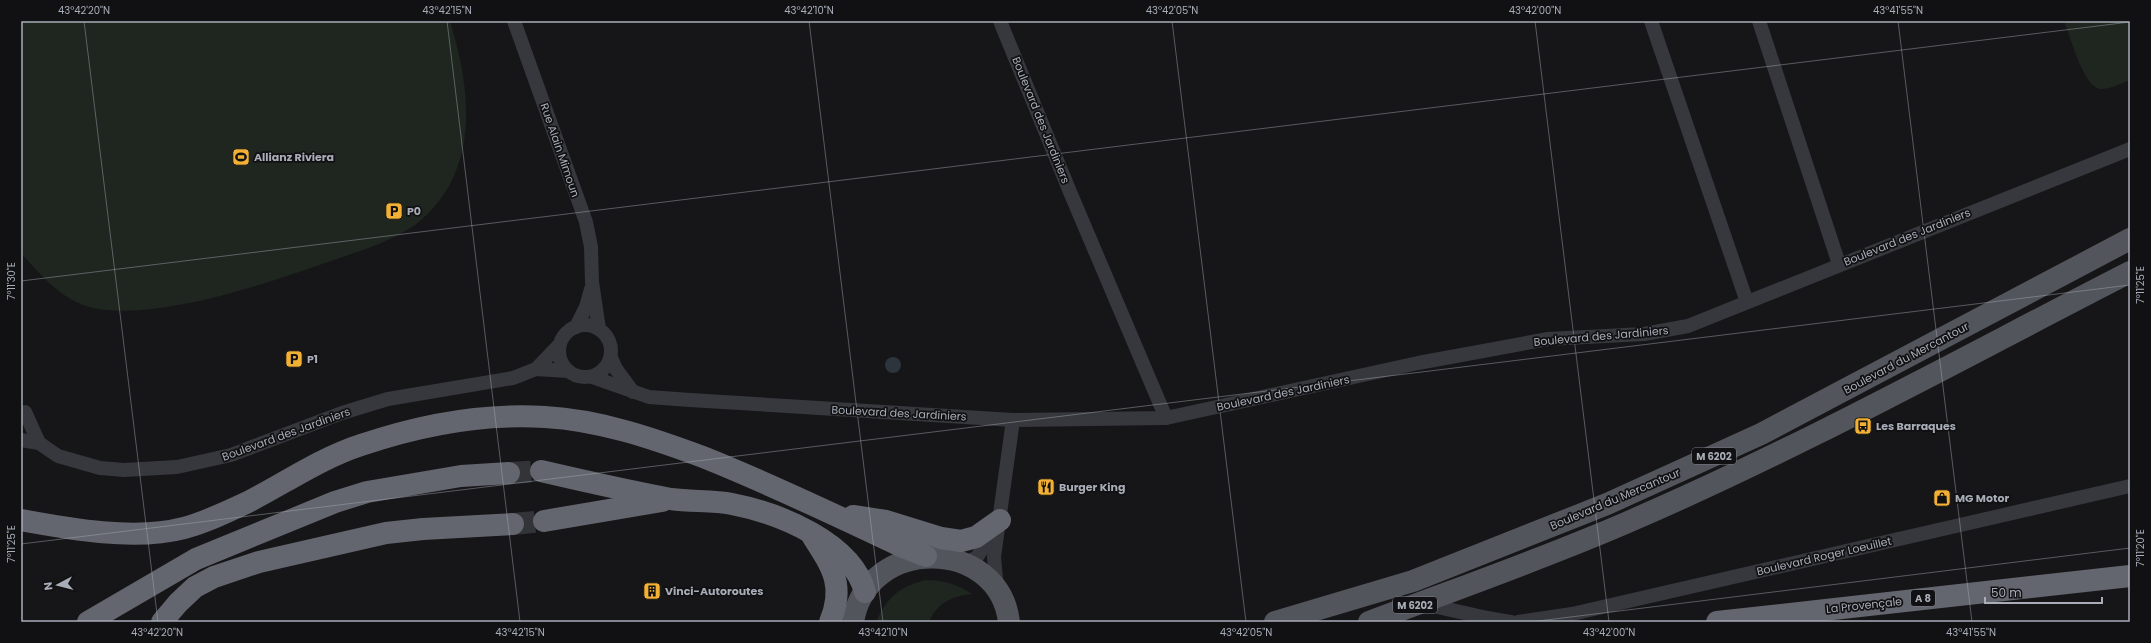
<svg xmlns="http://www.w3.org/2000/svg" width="2151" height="643" font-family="Poppins,sans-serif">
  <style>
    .green { fill: #1e261f }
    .water { fill: #2c353c }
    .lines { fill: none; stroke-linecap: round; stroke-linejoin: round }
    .motorway-tunnel { stroke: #333438; stroke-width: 22; stroke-dasharray: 22 11; stroke-linecap: butt }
    .minor { stroke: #37383d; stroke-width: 14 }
    .primary { stroke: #53555c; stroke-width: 22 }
    .motorway { stroke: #63666e; stroke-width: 22 }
    .ticks { fill: none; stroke: #a8adb8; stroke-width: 1; stroke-opacity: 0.45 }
    .labels { text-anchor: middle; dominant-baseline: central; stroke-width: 3.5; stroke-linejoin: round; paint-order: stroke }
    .shield { fill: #111113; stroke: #7b7e86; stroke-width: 1 }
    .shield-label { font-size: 10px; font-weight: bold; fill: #a8adb8 }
    .street-label { font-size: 11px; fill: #a8adb8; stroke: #111113 }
    .poi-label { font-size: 11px; font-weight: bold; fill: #a8adb8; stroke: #111113; text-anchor: start }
    .neatline { fill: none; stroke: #a8adb8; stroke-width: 1.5 }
    .ticks-label { font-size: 10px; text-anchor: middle; fill: #a8adb8 }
  </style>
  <rect width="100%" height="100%" fill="#161618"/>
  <g class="green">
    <path d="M21 21H450C466 75 477 134 449 186 441 200 426 218 412 227 386 244 356 252 328 262 268 283 147 325 86 306 59 297 40 274 21 253Z"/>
    <path d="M2064 21H2130V80C2122 83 2109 90 2100 89 2083 86 2070 36 2064 21Z"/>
    <path d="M925 580C943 580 957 584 972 594 952 596 937 603 929 622H876C888 596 898 588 925 580Z"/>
  </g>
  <circle class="water" cx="893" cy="365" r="8"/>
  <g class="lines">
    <g class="motorway-tunnel">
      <path d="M509 473 541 471"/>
      <path d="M513 524 544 521"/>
    </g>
    <g class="minor">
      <path d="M514 21 586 222 591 247 592 282 599 329"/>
      <path d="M1000 21 1070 192 1166 418"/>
      <path d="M1651 21 1747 302"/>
      <path d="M1759 21 1839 264"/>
      <circle cx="585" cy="351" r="26"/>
      <path d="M576 327 586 307 591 289"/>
      <path d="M611 358 616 369 633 392"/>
      <path d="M536 369 560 344"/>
      <path d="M592 377 649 397 690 400 1013 420 1166 418 1418 363 1548 339 1644 334 1688 326 2130 149"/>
      <path d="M25 412 39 443"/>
      <path d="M21 440 39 443 58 456 100 468 124 470 177 467 231 455 342 413 388 399 513 378 536 369 568 371"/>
      <path d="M965 564 977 557 996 528"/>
      <path d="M997 590 994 557 1013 420"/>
      <path d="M1422 604C1452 609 1480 618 1511 622"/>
      <path d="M1518 622 1572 614 2130 486"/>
    </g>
    <g class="primary">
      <path d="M853 622C867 535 999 537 1009 622"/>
      <path d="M1275 622 1413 581 1607 504 1761 434 2130 239"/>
      <path d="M1369 622C1456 589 1543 559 1628 522 1800 448 1964 357 2130 272"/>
    </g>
    <g class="motorway">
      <path d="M541 471C584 481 628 491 671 499 691 502 712 500 732 504 778 513 852 542 865 592"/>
      <path d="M853 516 886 521 941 538 961 541 976 537 1000 520"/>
      <path d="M21 520C70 529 135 541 184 528 206 522 227 512 248 502 285 483 321 458 361 445 420 425 482 413 545 417 599 420 652 438 703 457 771 484 837 516 903 547L926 556"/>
      <path d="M544 521 662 501"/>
      <path d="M813 537C833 568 845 586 830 622"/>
      <path d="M88 622 196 559 335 502 367 492 461 476 509 473"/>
      <path d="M162 622 178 603 195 587 214 577 259 562 386 533 423 529 513 524"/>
      <path d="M1717 622 2130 576"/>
    </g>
  </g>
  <path class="ticks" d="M84 21 158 622M447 21 520 622M809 21 883 622M1172 21 1246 622M1535 21 1609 622M1898 21 1972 622M21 281 2130 22M21 544 2130 285M1530 622 2130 548"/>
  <defs>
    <symbol id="stadium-square" viewBox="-11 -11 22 22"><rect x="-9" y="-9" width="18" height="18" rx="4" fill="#f2b134" stroke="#111113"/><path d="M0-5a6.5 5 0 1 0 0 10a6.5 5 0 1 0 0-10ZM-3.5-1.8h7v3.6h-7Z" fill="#111"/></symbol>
    <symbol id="parking-square" viewBox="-11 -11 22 22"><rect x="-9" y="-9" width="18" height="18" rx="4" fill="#f2b134" stroke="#111113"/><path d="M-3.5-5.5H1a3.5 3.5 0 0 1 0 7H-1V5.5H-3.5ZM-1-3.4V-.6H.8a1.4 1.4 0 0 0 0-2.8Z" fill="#111"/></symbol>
    <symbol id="bus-square" viewBox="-11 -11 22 22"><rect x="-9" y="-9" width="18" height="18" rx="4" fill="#f2b134" stroke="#111113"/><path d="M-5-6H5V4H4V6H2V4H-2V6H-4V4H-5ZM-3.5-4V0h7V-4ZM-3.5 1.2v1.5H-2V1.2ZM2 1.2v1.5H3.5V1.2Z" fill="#111"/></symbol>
    <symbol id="restaurant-square" viewBox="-11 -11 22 22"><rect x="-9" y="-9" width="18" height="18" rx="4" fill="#f2b134" stroke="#111113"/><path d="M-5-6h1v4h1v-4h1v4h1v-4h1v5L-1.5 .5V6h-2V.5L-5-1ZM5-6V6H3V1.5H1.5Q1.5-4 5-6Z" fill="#111"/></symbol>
    <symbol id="shop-square" viewBox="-11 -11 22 22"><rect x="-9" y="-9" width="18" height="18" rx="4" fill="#f2b134" stroke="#111113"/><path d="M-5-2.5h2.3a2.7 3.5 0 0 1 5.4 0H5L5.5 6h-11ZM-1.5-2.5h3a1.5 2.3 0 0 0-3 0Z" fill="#111"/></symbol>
    <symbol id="building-square" viewBox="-11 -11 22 22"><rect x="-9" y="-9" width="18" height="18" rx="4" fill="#f2b134" stroke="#111113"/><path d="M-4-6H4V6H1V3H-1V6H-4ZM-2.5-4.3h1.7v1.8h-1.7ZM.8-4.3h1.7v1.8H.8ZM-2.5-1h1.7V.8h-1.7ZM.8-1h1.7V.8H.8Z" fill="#111"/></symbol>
  </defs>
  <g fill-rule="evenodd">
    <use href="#stadium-square" x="231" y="147" width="20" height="20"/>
    <use href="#parking-square" x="384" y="201" width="20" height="20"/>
    <use href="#parking-square" x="284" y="349" width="20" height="20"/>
    <use href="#bus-square" x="1853" y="416" width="20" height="20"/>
    <use href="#restaurant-square" x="1036" y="477" width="20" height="20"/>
    <use href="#shop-square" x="1932" y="488" width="20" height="20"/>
    <use href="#building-square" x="642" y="581" width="20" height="20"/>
  </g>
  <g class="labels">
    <g class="shield">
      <rect x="1692" y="448" width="44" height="16" rx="3"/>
      <rect x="1911" y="590" width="24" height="16" rx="3"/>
      <rect x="1393" y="597" width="44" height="16" rx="3"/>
    </g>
    <g class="shield-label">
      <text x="1714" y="456">M 6202</text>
      <text x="1923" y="598">A 8</text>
      <text x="1415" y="605">M 6202</text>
    </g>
    <g class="street-label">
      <text transform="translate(1041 120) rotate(68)">Boulevard des Jardiniers</text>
      <text transform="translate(560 150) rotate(71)">Rue Alain Mimoun</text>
      <text transform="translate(1907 237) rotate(-22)">Boulevard des Jardiniers</text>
      <text transform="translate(1601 336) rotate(-5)">Boulevard des Jardiniers</text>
      <text transform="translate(1906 358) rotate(-28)">Boulevard du Mercantour</text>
      <text transform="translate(1283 393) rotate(-12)">Boulevard des Jardiniers</text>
      <text transform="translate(899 413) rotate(3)">Boulevard des Jardiniers</text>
      <text transform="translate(286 434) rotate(-20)">Boulevard des Jardiniers</text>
      <text transform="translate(1615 499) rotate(-23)">Boulevard du Mercantour</text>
      <text transform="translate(1824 556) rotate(-13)">Boulevard Roger Loeuillet</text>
      <text transform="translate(1864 605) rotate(-6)">La Provençale</text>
    </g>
    <g class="poi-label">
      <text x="254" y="157">Allianz Riviera</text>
      <text x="407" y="211">P0</text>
      <text x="307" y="359">P1</text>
      <text x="1876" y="426">Les Barraques</text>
      <text x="1059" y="487">Burger King</text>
      <text x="1955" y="498">MG Motor</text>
      <text x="665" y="591">Vinci-Autoroutes</text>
    </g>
  </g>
  <rect width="2151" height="643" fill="none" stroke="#111113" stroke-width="44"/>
  <g transform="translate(58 585) rotate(263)" stroke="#111113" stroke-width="3" paint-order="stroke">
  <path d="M0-3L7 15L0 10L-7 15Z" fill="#a8adb8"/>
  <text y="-6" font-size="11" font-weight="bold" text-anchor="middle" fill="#a8adb8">N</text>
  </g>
  <path d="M1985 597v6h117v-6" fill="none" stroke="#a8adb8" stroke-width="2"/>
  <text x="1991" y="597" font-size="12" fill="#a8adb8" stroke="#111113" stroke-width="3" paint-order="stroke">50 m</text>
  <rect x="22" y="22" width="2107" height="599" class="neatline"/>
  <g class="ticks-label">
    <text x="84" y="14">43°42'20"N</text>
    <text x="447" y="14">43°42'15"N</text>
    <text x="809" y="14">43°42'10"N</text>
    <text x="1172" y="14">43°42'05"N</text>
    <text x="1535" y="14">43°42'00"N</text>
    <text x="1898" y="14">43°41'55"N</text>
    <text transform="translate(11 281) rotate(-90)" y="4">7°11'30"E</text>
    <text transform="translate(2140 285) rotate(-90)" y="4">7°11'25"E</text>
    <text transform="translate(11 544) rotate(-90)" y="4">7°11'25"E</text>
    <text transform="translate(2140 548) rotate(-90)" y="4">7°11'20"E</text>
    <text x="157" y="636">43°42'20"N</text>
    <text x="520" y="636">43°42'15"N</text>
    <text x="883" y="636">43°42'10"N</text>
    <text x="1246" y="636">43°42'05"N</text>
    <text x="1609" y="636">43°42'00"N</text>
    <text x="1971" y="636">43°41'55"N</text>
  </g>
</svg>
